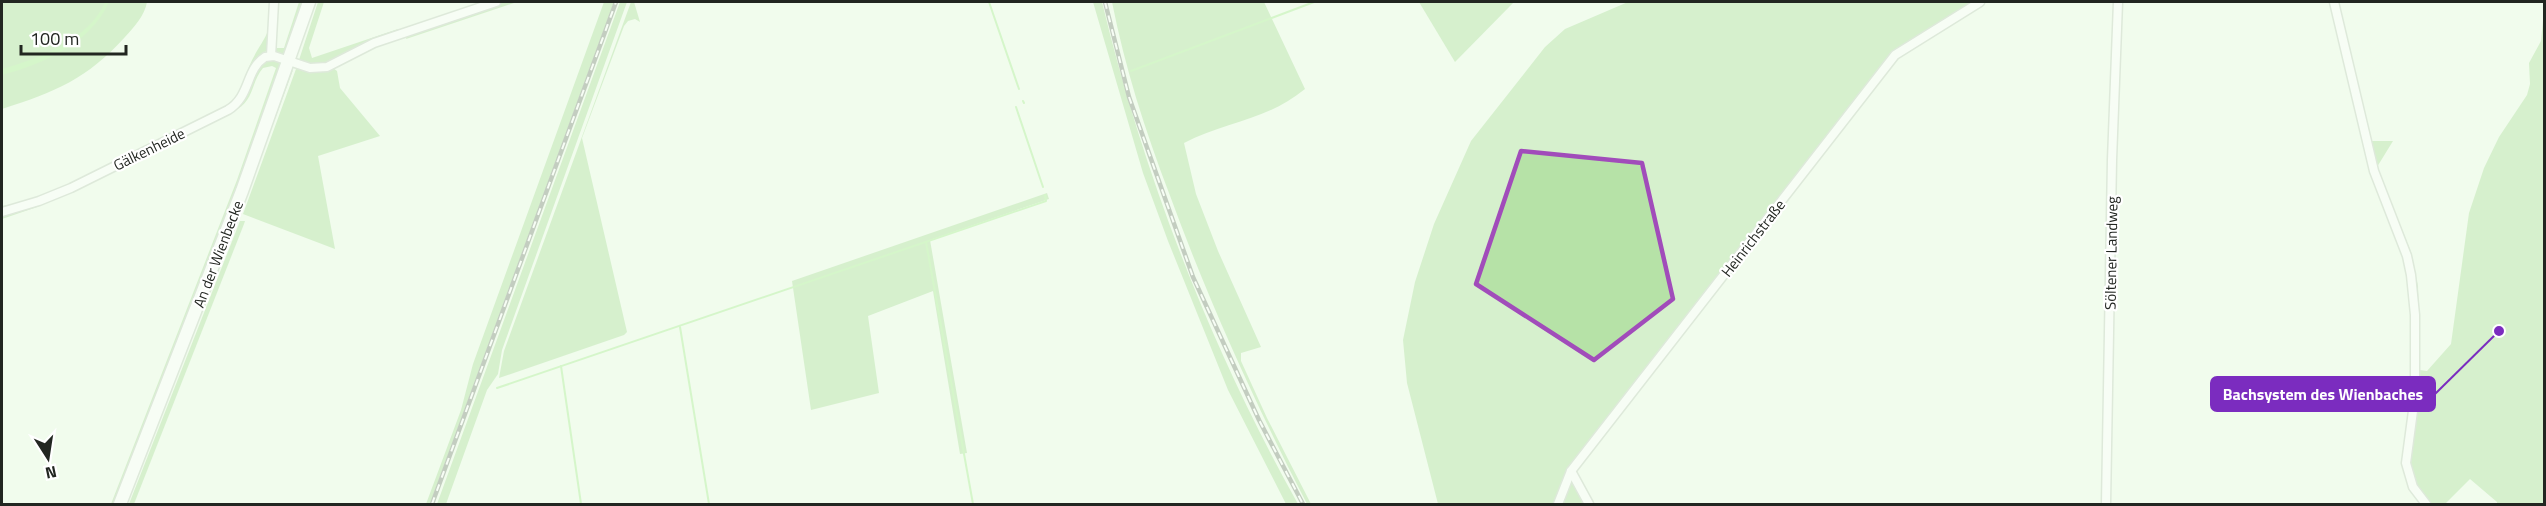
<svg xmlns="http://www.w3.org/2000/svg" width="2546" height="506" font-family="'Titillium Web',sans-serif">
  <style>
    .green { fill: #b6e2a7 }
    .water { fill: #b4efa0 }
    .lines { fill: none; stroke-linecap: round; stroke-linejoin: round }
    .stream { stroke: #b4efa0; stroke-width: 2 }
    .street-casing { stroke: #c7d3c4; stroke-width: 11 }
    .secondary-casing { stroke: #c7d3c4; stroke-width: 15 }
    .street { stroke: #fff; stroke-width: 8 }
    .secondary { stroke: #fff; stroke-width: 12 }
    .rail-casing { stroke: #8d958b; stroke-width: 4.5 }
    .rail { stroke: #fff; stroke-width: 2; stroke-dasharray: 7; stroke-linecap: butt }
    .marked { fill: none; stroke: #a14cba; stroke-width: 4.5; stroke-linejoin: round }
    .labels { text-anchor: middle; dominant-baseline: central; stroke-width: 4.5; stroke-linejoin: round; paint-order: stroke }
    .street-label { font-size: 15px; fill: #222621; stroke: #fff }
    .leader { fill: none; stroke: #7b2cbf; stroke-width: 2 }
    .callout-dot { fill: #7b2cbf; stroke: #fff; stroke-width: 2 }
    .callout { fill: #7b2cbf; stroke: #7b2cbf; stroke-width: 2 }
    .callout-label { font-size: 16px; text-anchor: middle; font-weight: bold; fill: #fff }
  </style>
  <rect width="100%" height="100%" fill="#f1fced"/>
  <g class="green">
    <path d="M2 2H147C145 15 134 27 125 37 87 79 55 92 2 109Z"/>
    <path d="M270 2 272 12 266 51 251 68 243 92 231 107 76 184 45 197 2 210V206L30 201 59 190 231 105C242 94 243 81 249 67 260 40 274 36 270 2Z"/>
    <path d="M299 2H305L285 54H278L272 44 277 48H284Z"/>
    <path d="M318 2H324L309 48 312 58 398 29 396 33 334 62 314 65 299 60Z"/>
    <path d="M504 2H517L406 39 407 36Z"/>
    <path d="M604 2H614L430 504H426L461 410 473 364Z"/>
    <path d="M620 2H627L502 350 498 374 487 390 446 504H437Z"/>
    <path d="M631 2H634L640 22 635 19 628 21 624 26 582 138 627 332 624 335 499 378 504 351Z"/>
    <path d="M1093 2H1102C1144 176 1210 347 1298 504H1286L1228 390 1168 241 1143 173Z"/>
    <path d="M1112 2H1264L1305 89C1266 121 1226 121 1184 143L1196 194 1218 251 1261 347 1241 353V361L1267 418 1311 504H1307C1255 403 1208 300 1169 193 1145 130 1125 68 1112 2Z"/>
    <path d="M1419 2H1514L1455 62Z"/>
    <path d="M1628 2H1973L1892 55 1566 470 1583 504H1438L1407 383 1403 340 1415 282 1434 224 1471 141 1545 47 1565 29Z"/>
    <path d="M2544 10V504H2497V502L2470 479 2445 504H2429L2418 491 2408 471 2413 431 2414 280 2378 178 2369 141H2393L2377 167 2411 252 2418 286 2420 370 2427 371 2451 344 2469 213 2484 168 2499 137 2527 95 2530 84 2529 63 2541 41Z"/>
    <path d="M272 59 281 62 283 68 116 504H111L237 180 276 68 272 66 263 68C251 82 254 100 237 109L67 194 37 207 2 219V214L30 206 237 107 243 102 259 64Z"/>
    <path d="M333 68 337 71 340 88 380 136 318 156 335 249 243 214 296 69H304L308 73V71Z"/>
    <path d="M293 70 240 214 238 213 289 73Z"/>
    <path d="M1047 193 1049 199 930 240 967 453 960 454 933 291 868 316 879 393 811 410 792 281Z"/>
    <path d="M240 221H245L244 224 134 504H129Z"/>
    <path d="M236 222 127 504H124Z"/>
  </g>
  <path class="water" d="M105 2H109C91 43 43 64 2 75V69C38 59 89 40 105 2Z"/>
  <g class="lines">
    <g class="stream">
      <path d="M989 2 1019 89"/>
      <path d="M1131 71 1314 2"/>
      <path d="M1023 101 1024 103"/>
      <path d="M1016 107 1043 187"/>
      <path d="M926 242 973 504"/>
      <path d="M680 327 709 504"/>
      <path d="M561 366 581 504"/>
      <path d="M497 388 1046 201 1045 195"/>
    </g>
    <defs>
      <g id="street">
        <path d="M2334 2 2374 171 2407 256 2411 275 2415 315V396L2406 463 2413 487 2426 504"/>
        <path d="M271 56 274 2"/>
        <path d="M2 212 39 201 71 188 228 110C251 96 245 70 265 57L274 56 310 68 327 67 374 43 496 2"/>
        <path d="M1571 471 1589 504"/>
        <path d="M1558 504 1571 471 1895 55 1980 2"/>
        <path d="M2106 504 2112 160 2118 2"/>
      </g>
      <path id="secondary" d="M120 504 242 191 309 2"/>
    </defs>
    <use href="#street" class="street-casing"/>
    <use href="#secondary" class="secondary-casing"/>
    <use href="#street" class="street"/>
    <use href="#secondary" class="secondary"/>
    <defs>
      <g id="rail">
        <path d="M1105 2 1129 97 1193 277 1259 420 1303 504"/>
        <path d="M432 504 616 2"/>
      </g>
    </defs>
    <use href="#rail" class="rail-casing"/>
    <use href="#rail" class="rail"/>
  </g>
  <path d="M0 0H2546V506H0ZM1521 151 1642 163 1673 299 1594 360 1476 284Z" fill="#f1fced" fill-opacity=".55" fill-rule="evenodd"/>
  <path class="marked" d="M1521 151 1642 163 1673 299 1594 360 1476 284Z"/>
  <g class="labels">
    <g class="street-label">
      <text transform="translate(149 149) rotate(-26)">Gälkenheide</text>
      <text transform="translate(1753 238) rotate(-52)">Heinrichstraße</text>
      <text transform="translate(2111 253) rotate(-89)">Söltener Landweg</text>
      <text transform="translate(218 254) rotate(-69)">An der Wienbecke</text>
    </g>
  </g>
  <path class="leader" d="M2499 331L2435 394"/>
  <circle class="callout-dot" cx="2499" cy="331" r="6"/>
  <rect class="callout" x="2211" y="377" width="224" height="34" rx="6"/>
  <g class="callout-label">
    <text x="2323" y="400">Bachsystem des Wienbaches</text>
  </g>
  <rect width="2546" height="506" fill="none" stroke="#222621" stroke-width="6"/>
  <g transform="translate(48 458) rotate(168)" stroke="#ffffff" stroke-width="4.5" paint-order="stroke">
  <path d="M0-4.5L10 22L0 15L-10 22Z" fill="#222621"/>
  <text y="-9" font-size="16" font-weight="bold" text-anchor="middle" fill="#222621">N</text>
  </g>
  <path d="M21 45v9h105v-9" fill="none" stroke="#222621" stroke-width="3"/>
  <text x="30" y="45" font-size="18" fill="#222621" stroke="#ffffff" stroke-width="4.5" paint-order="stroke">100 m</text>
</svg>
